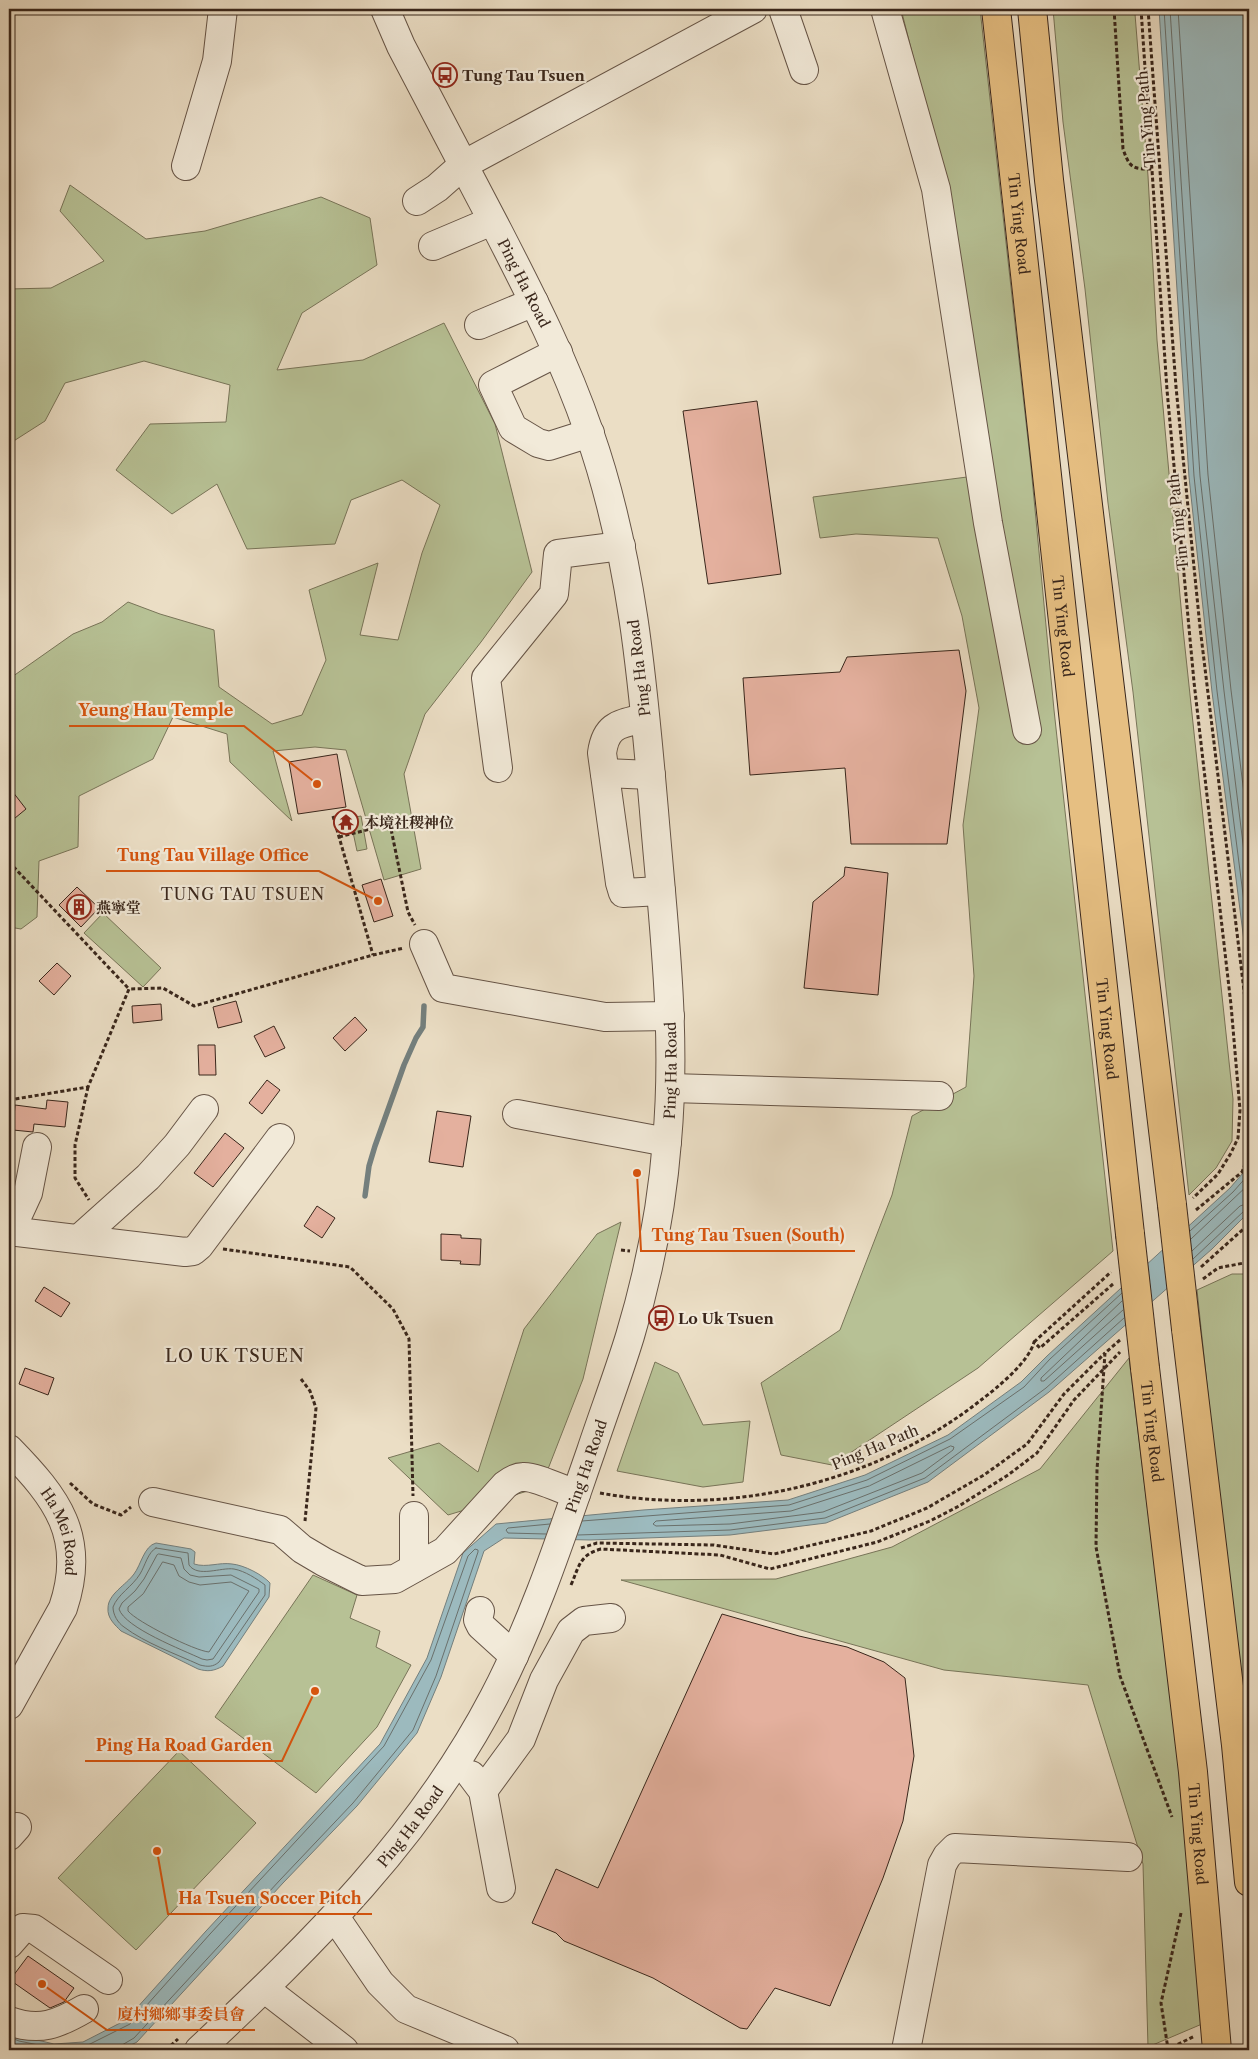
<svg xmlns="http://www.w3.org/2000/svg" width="1258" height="2059" font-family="'Libre Caslon Text','Noto Serif SC',serif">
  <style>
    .green { fill: #b7c195; stroke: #787458 }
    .water { fill: #9cbabe; stroke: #747f7d }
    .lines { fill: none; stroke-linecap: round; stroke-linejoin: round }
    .shore { stroke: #6a706c; stroke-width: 1 }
    .stream { stroke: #747f7d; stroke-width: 5.5 }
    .building { fill: #e4b09e; stroke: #39261b }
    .minor-casing { stroke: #665446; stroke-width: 30 }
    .major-casing { stroke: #39261b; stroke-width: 30 }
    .path { stroke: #39261b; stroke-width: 3; stroke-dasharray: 4 2.5; stroke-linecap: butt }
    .minor { stroke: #f2ead9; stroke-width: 28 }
    .major { stroke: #e6bf82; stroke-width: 28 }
    .major-bridge-casing { stroke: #39261b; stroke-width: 30; stroke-linecap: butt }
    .major-bridge { stroke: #e6bf82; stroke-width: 28 }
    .labels { text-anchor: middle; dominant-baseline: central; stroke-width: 4.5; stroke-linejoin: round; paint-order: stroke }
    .poi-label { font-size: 15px; font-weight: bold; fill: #39261b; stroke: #f2ead9; text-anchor: start }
    .street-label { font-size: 15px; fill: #39261b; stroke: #f2ead9 }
    .neighbourhood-label { font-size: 16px; letter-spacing: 1px; fill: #39261b; stroke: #f2ead9 }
    .quarter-label { font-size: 18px; letter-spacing: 1px; fill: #39261b; stroke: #f2ead9 }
    .leader { fill: none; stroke: #d6540e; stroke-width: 2 }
    .callout-dot { fill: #d6540e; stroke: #f2ead9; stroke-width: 2 }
    .callout-label { font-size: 16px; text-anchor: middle; font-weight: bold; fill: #d6540e; stroke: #f2ead9; stroke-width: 4.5; stroke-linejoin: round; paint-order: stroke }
  </style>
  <rect width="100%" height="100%" fill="#ebdec5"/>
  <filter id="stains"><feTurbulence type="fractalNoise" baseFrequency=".004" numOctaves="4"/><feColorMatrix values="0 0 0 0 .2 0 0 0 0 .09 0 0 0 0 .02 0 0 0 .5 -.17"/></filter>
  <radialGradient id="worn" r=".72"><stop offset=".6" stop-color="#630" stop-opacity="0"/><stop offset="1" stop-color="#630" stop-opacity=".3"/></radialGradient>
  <g class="green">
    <path d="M901 9H980L1031 467 1054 710 1113 1251 978 1368 832 1465 781 1455 761 1383 840 1330 892 1195 912 1116 966 1087 974 976 963 825 979 708 962 616 938 538 856 534 820 538 813 497 967 477 950 202Z"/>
    <path d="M1053 9H1109L1110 14H1135L1148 176 1157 340 1183 629 1233 1099 1232 1141 1216 1168 1189 1195 1133 692 1108 503 1085 289 1063 122Z"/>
    <path d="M70 185 146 239 205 231 321 197 370 218 377 265 302 313 277 370 363 360 444 323 495 424 532 572 481 642 425 714 404 774 421 869 384 880 346 750 315 747 273 751 292 821 230 762 227 734 173 717 153 759 79 796 78 847 39 861 37 917 21 929 9 927V679L73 634 102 622 128 602 160 614 214 630 219 687 272 724 302 715 326 660 309 590 378 563 360 635 398 640 422 553 440 505 402 480 351 500 335 544 247 549 217 484 172 514 116 470 150 424 226 422 230 385 144 361 65 383 45 421 9 444V289L51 288 104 261 60 211Z"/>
    <path d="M361 816 367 849 357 851 350 818Z"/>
    <path d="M103 913 161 968 143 987 84 933Z"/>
    <path d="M621 1222 583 1379 541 1487 448 1515 388 1458 439 1443 478 1472 524 1329 597 1234Z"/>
    <path d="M1232 1274H1243L1249 1277V1738L1217 1479 1197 1290Z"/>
    <path d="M1129 1358 1187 1830 1202 2024 1148 2047 1143 1864 1088 1685 944 1670 621 1580 776 1579 892 1547 1040 1469Z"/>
    <path d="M655 1362 678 1373 703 1425 750 1421 743 1482 703 1487 617 1471Z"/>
    <path d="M313 1575 357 1595 350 1618 380 1631 376 1647 411 1665 377 1727 316 1793 215 1717Z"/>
    <path d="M179 1751 256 1823 136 1950 58 1878Z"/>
  </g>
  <g class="water">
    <path d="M1159 9H1249V980L1212 692 1189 477Z"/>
    <path d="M1249 1166V1212L1212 1249 1049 1392 928 1482 826 1523 730 1535 590 1540 504 1538 484 1551 441 1677 417 1733 357 1806 283 1883 137 2042 121 2050H9V2031L20 2036 54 2044 83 2042 126 2020 206 1931 380 1744 427 1658 463 1553 496 1524 643 1510 788 1500 865 1475 948 1435 1021 1382 1047 1356 1230 1188Z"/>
    <path d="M156 1543 191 1549 195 1552 194 1564C207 1568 219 1562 232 1564 244 1565 263 1575 270 1583L269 1597 223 1666C214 1671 208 1672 198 1669L121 1631C115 1625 107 1618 108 1608 108 1594 126 1585 134 1574 141 1565 144 1546 156 1543Z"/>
  </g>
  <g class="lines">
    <g class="shore">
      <path d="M1164 9 1194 476 1217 691 1249 941"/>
      <path d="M1170 9 1200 476 1224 691 1249 892"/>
      <path d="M1178 9 1208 475 1231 690 1249 833"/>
      <path d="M1190 1231 1233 1192 1249 1174"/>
      <path d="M1191 1239 1249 1184"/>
      <path d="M1192 1251 1240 1206 1249 1203"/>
      <path d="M1193 1259 1244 1211 1249 1209"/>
      <path d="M1122 1301 1041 1378V1381H1044L1123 1310"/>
      <path d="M951 1446 954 1447 953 1450 922 1473 823 1512 730 1524 656 1526 653 1524 656 1521 791 1511 869 1486Z"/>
      <path d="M582 1521 789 1505 867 1480 950 1439 1024 1387 1050 1359 1122 1293"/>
      <path d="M546 1534 508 1533 506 1530 508 1528 550 1524"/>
      <path d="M578 1535 730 1530 825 1518 925 1478 1046 1388 1124 1318"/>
      <path d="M156 1548 188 1553 189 1565C198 1578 221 1567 234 1569 245 1571 257 1579 265 1585V1595L219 1662C213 1667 208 1667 200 1665 176 1654 145 1643 124 1627 118 1623 113 1615 113 1607 118 1594 132 1587 140 1574 145 1566 148 1552 156 1548Z"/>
      <path d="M159 1554 181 1558 184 1569 190 1575 199 1577 231 1575 259 1589V1592L213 1659 207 1660 202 1659C183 1650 125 1628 119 1609L122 1603 135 1591 144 1579 157 1555Z"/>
      <path d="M163 1562 174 1565 179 1576 189 1582 200 1585 231 1582 249 1591 209 1652C195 1651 137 1622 128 1611V1607L143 1594Z"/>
      <path d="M9 2037 19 2041 53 2048 84 2047 130 2024 210 1934 384 1746 431 1660 468 1556 475 1549 478 1550V1552L436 1676 413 1730 353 1803 280 1880 134 2038 122 2045 120 2050"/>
    </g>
    <path class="stream" d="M365 1196 369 1166 375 1146 404 1065 416 1038 423 1027 424 1006"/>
  </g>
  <g class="building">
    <path d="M757 401 781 574 708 584 683 411Z"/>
    <path d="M959 650 966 691 947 844H851L845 768 750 775 743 678 840 672 847 657Z"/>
    <path d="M337 754 346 807 298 814 289 762Z"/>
    <path d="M9 787 26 809 9 823Z"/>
    <path d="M845 867 888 873 878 995 804 988 813 902 844 876Z"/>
    <path d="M381 879 393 916 374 922 362 885Z"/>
    <path d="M77 887 99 908 81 927 59 905Z"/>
    <path d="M57 963 71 976 54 995 39 981Z"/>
    <path d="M236 1001 242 1022 218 1028 213 1007Z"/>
    <path d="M161 1004 162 1020 133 1023 132 1006Z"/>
    <path d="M355 1017 367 1030 345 1051 333 1038Z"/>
    <path d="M274 1026 285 1048 265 1057 254 1036Z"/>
    <path d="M198 1045H215L216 1075H199Z"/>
    <path d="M267 1080 280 1090 262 1114 249 1103Z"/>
    <path d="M47 1100 68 1102 65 1127 34 1124 33 1132 13 1130 15 1105 46 1109Z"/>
    <path d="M437 1111 471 1116 463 1167 429 1162Z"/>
    <path d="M225 1133 244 1148 213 1187 194 1173Z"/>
    <path d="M317 1206 335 1218 322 1238 304 1226Z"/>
    <path d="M441 1234 461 1235V1238L481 1239 480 1265 460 1264 461 1261 441 1260Z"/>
    <path d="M44 1287 70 1303 61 1317 35 1301Z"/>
    <path d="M25 1368 54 1378 48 1395 19 1384Z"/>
    <path d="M722 1614 799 1636 847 1647 884 1662 905 1678 914 1756 903 1821 883 1878 830 2006 775 1988 747 2029 740 2028 653 1978 564 1941 556 1933 532 1923 556 1869 598 1888Z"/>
    <path d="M28 1956 74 1988 64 2002 50 2008 10 1980Z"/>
  </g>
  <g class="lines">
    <defs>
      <g id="minor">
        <path d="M783 9 804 70"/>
        <path d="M885 9 936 189 988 523 1027 730"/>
        <path d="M186 166 217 61 223 9"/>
        <path d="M417 201 437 188 463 165 753 9"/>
        <path d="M433 246 492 221"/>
        <path d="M479 325 534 302"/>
        <path d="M558 352 493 385 513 428 538 443 549 446 590 433"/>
        <path d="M645 718C620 724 606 724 602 753L620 883 623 893 661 891"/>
        <path d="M498 768 486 678 554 594 558 554 621 546"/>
        <path d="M605 773 651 775"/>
        <path d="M424 944 443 988 605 1017 670 1016"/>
        <path d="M671 1088 939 1096"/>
        <path d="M517 1114 667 1142"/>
        <path d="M11 1230 28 1193 37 1147"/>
        <path d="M9 1231 185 1252 193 1251 199 1246 280 1138"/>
        <path d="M80 1238 148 1177 177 1145 204 1109"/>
        <path id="s1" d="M9 1449C57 1498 87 1537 63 1608L9 1705"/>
        <path d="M153 1502 280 1530 302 1549 324 1562 362 1581 395 1579 445 1551 505 1485C510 1481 516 1477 523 1477 535 1476 563 1490 576 1494"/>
        <path d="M414 1516V1568"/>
        <path d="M480 1611 478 1620 481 1626 514 1656"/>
        <path d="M471 1775 483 1791 501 1888"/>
        <path d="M483 1791 521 1739 544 1680 571 1631 584 1621 611 1618"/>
        <path d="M9 1836 17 1827"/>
        <path d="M335 1917 380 1983 406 2009 505 2050"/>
        <path d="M9 1944 23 1928 34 1929 108 1980"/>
        <path d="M265 1989 344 2050"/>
        <path d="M9 2021C40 2032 58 2024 84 2009"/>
        <path id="s2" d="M199 2050C313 1943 421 1837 494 1697 535 1618 562 1534 591 1451 604 1412 618 1375 630 1336 649 1273 662 1206 667 1141 677 1031 663 921 654 811 643 683 632 554 589 432 565 362 532 297 498 231 466 169 433 108 401 46L385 9"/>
        <path d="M906 2050 942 1865 947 1856 955 1848 1128 1857"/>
      </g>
      <g id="major">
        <path id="s3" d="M996 9 1130 1234"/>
        <path d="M1032 9 1049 180 1172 1205"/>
        <path d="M1186 1329 1236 1745 1249 1882"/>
        <path id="s4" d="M1145 1368 1193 1772 1217 2050"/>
      </g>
    </defs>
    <use href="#minor" class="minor-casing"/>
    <use href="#major" class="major-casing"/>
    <g class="path">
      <path d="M1114 9 1123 149C1130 169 1133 169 1153 169"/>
      <path d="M1141 9 1167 390 1194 682 1231 1005 1240 1110 1238 1138 1231 1153 1218 1174 1193 1198"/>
      <path d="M1148 9 1176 387 1200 627 1249 1032"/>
      <path d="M333 816 373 955"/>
      <path d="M339 837 390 824 408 912 415 925"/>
      <path d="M9 862 129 989"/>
      <path d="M88 1087 75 1145V1178L89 1200"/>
      <path d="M9 1100 88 1087 129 989 163 988 194 1006 373 955 404 948"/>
      <path d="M1196 1210 1242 1172 1249 1154"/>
      <path d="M223 1249 350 1267 393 1309 409 1339 413 1496"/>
      <path d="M621 1250 630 1251"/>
      <path d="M1201 1267 1249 1224"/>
      <path d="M1203 1279 1218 1268 1249 1262"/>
      <path d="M1120 1340 1105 1353 1097 1470 1096 1547 1120 1676 1172 1817"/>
      <path d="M1034 1342 1111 1272"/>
      <path d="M301 1379 310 1391 316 1408 305 1521"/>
      <path d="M70 1483 93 1504 121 1515 131 1507"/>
      <path d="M600 1493C732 1517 876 1483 981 1400 997 1388 1029 1362 1034 1342L1040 1348 1113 1284"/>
      <path d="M581 1548 597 1543 714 1545 774 1554 871 1531 927 1508 984 1475 1027 1444 1064 1394 1105 1353"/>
      <path d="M571 1585C579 1567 579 1555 601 1549L720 1555 770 1569 877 1542 930 1521 959 1506 1008 1475 1037 1453 1074 1400 1120 1352"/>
      <path d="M1181 1913 1161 2003 1168 2049 1195 2036"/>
      <path d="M166 2050 178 2039"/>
    </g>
    <use href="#minor" class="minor"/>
    <use href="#major" class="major"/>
    <defs>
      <g id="major-bridge">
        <path d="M1172 1205 1186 1329"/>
        <path d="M1130 1234 1145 1368"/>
      </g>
    </defs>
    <use href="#major-bridge" class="major-bridge-casing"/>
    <use href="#major-bridge" class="major-bridge"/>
  </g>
  <defs>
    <symbol id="bus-ring" viewBox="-11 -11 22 22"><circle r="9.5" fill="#f2ead9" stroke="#8f2418" stroke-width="1.5"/><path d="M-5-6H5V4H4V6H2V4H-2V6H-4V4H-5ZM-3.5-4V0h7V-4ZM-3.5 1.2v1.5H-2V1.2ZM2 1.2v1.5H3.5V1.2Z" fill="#8f2418"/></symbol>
    <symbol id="temple-ring" viewBox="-11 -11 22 22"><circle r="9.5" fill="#f2ead9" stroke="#8f2418" stroke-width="1.5"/><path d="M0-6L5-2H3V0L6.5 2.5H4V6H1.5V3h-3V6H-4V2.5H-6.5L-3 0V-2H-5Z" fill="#8f2418"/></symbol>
    <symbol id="building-ring" viewBox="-11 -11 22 22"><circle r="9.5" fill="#f2ead9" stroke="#8f2418" stroke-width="1.5"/><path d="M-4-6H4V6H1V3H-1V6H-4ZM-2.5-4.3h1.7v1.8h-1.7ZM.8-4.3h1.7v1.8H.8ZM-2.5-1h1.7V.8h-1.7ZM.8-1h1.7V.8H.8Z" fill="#8f2418"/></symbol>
  </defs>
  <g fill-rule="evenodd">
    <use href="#bus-ring" x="431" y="61" width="28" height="28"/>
    <use href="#temple-ring" x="332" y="808" width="28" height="28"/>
    <use href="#building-ring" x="65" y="893" width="28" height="28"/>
    <use href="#bus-ring" x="647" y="1304" width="28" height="28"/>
  </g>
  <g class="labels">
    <g class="poi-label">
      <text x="462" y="75">Tung Tau Tsuen</text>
      <text x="364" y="822">本境社稷神位</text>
      <text x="96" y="907">燕寧堂</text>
      <text x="678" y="1318">Lo Uk Tsuen</text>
    </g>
    <g class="street-label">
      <text transform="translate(1146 119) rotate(-95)">Tin Ying Path</text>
      <text stroke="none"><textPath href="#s3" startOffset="216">Tin Ying Road</textPath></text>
      <text transform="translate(524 283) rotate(63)">Ping Ha Road</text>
      <text transform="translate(1178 522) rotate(-96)">Tin Ying Path</text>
      <text stroke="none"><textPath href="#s3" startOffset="621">Tin Ying Road</textPath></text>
      <text transform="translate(639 668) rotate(-97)">Ping Ha Road</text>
      <text stroke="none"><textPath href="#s3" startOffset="1026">Tin Ying Road</textPath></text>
      <text stroke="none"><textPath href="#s2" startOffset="1118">Ping Ha Road</textPath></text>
      <text stroke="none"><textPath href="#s4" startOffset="64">Tin Ying Road</textPath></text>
      <text transform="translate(875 1447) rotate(-23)">Ping Ha Path</text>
      <text stroke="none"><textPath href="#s2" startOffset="711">Ping Ha Road</textPath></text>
      <text stroke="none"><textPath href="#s1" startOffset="100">Ha Mei Road</textPath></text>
      <text stroke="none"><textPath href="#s2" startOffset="308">Ping Ha Road</textPath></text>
      <text stroke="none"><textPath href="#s4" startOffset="469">Tin Ying Road</textPath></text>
    </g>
    <g class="neighbourhood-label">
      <text x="243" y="894">TUNG TAU TSUEN</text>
    </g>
    <g class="quarter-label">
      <text x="235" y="1356">LO UK TSUEN</text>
    </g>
  </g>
  <path class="leader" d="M317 784L244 726H69M378 901L319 871H106M637 1173L641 1251H855M315 1691L282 1761H85M157 1851L168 1914H372M42 1984L107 2030H255"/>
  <g class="callout-dot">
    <circle cx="317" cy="784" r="5"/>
    <circle cx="378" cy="901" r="5"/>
    <circle cx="637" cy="1173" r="5"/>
    <circle cx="315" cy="1691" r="5"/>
    <circle cx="157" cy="1851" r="5"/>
    <circle cx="42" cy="1984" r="5"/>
  </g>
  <g class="callout-label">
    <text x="156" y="716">Yeung Hau Temple</text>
    <text x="213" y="861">Tung Tau Village Office</text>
    <text x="748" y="1241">Tung Tau Tsuen (South)</text>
    <text x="184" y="1751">Ping Ha Road Garden</text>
    <text x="270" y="1904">Ha Tsuen Soccer Pitch</text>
    <text x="181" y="2020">廈村鄉鄉事委員會</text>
  </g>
  <rect width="1258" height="2059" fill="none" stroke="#ebdec5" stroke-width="30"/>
  <rect x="10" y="10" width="1238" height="2039" fill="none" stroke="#39261b" stroke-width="2.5"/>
  <rect x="15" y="15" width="1228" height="2029" fill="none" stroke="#39261b"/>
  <rect width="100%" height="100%" filter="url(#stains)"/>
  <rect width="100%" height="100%" fill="url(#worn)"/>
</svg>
